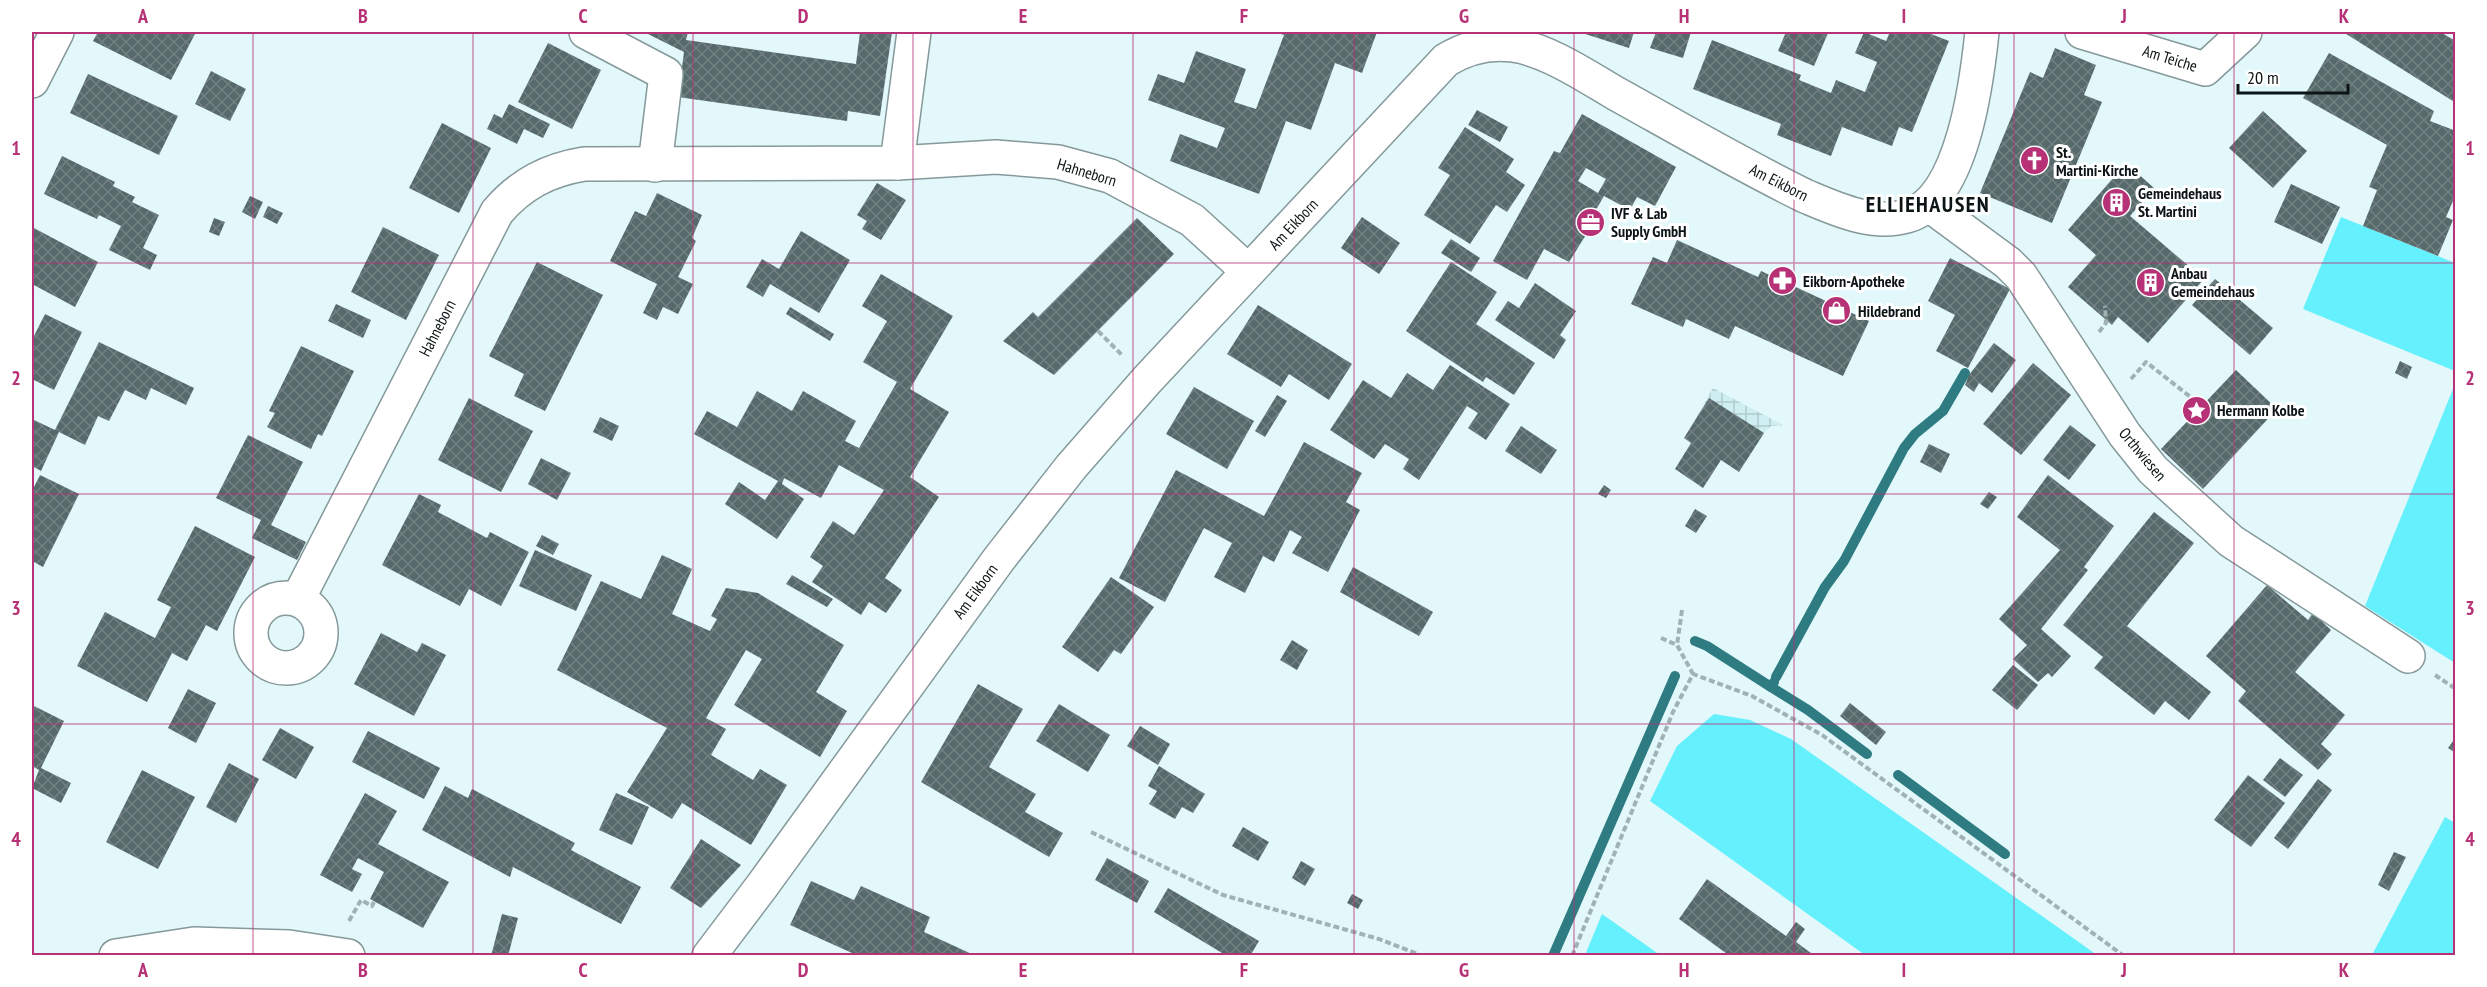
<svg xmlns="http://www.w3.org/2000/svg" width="2487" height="987" font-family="'PT Sans Narrow',sans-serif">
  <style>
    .industrial { fill: url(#industrial-grid) }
    .green { fill: #65f0fd }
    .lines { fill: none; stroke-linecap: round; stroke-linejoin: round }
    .stream { stroke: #2e7b82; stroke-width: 10 }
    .building { fill: url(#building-cross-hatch); fill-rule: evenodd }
    .minor-casing { stroke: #85999b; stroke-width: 36 }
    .tertiary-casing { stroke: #85999b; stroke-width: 36 }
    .path { stroke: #a1b2b4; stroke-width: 4; stroke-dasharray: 6 3; stroke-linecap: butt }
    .minor { stroke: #fff; stroke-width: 33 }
    .tertiary { stroke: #fff; stroke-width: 33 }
    .grid { fill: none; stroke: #b63175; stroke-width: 1.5; stroke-opacity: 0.55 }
    .labels { text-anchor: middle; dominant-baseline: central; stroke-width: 6; stroke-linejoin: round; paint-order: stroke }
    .street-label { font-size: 16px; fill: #0c1415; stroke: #fff }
    .poi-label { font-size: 16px; font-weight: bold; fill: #0c1415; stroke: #fff; text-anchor: start }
    .district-label { font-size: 22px; font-weight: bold; letter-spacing: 1.5px; fill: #0c1415; stroke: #fff }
    .neatline { fill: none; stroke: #b63175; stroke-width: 2 }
    .grid-label { font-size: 20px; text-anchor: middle; font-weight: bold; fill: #b63175 }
  </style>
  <defs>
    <pattern id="industrial-grid" width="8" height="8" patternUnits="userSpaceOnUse" patternTransform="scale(1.5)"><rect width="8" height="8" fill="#cfeef1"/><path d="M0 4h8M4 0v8" fill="none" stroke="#b1cbce"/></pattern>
    <pattern id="building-cross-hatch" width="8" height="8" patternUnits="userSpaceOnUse" patternTransform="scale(1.5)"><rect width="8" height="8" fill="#56696b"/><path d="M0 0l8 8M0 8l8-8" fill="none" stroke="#738182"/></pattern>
  </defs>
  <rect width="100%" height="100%" fill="#e2f8fa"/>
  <path class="industrial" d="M1713 388 1783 425 1771 426 1764 433 1746 461 1692 425Z"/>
  <g class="green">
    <path d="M2341 217 2455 263V371L2303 309Z"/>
    <path d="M2455 384 2456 663H2455L2365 606Z"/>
    <path d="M1714 714 1750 720 1791 739 2097 955H1865L1650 801 1677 746Z"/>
    <path d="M2445 817 2455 823V955H2372Z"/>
    <path d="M1602 914 1660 955H1585Z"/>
  </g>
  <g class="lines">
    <g class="stream">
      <path d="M1695 641 1707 646 1771 687 1774 682"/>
      <path d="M1776 677 1825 587 1844 561 1904 448 1915 434 1943 411 1965 373"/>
      <path d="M1771 687 1808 710 1867 754"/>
      <path d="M1898 775 2005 854"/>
      <path d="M1553 956 1675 676"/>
    </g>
  </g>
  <g class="building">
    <path d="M98 32H196L171 80 93 41Z"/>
    <path d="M644 32H688L686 40 856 64 860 32H892L880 116 848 111 847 121 678 97 684 52Z"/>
    <path d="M1275 32H1377L1362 73 1335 63 1311 130 1286 121 1259 194 1170 161 1180 134 1217 148 1225 128 1148 100 1158 74 1184 83 1196 51 1246 69 1234 102 1256 109 1284 35Z"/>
    <path d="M1579 32H1634L1629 48Z"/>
    <path d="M1656 32H1691L1683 58 1650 48Z"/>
    <path d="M1786 32 1828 33 1814 66 1778 51Z"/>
    <path d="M1864 32 1886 41 1890 32H1931V34L1949 41 1912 132 1899 127 1892 146 1842 127 1831 156 1777 135 1781 124 1693 89 1712 40 1801 75 1799 80 1831 93 1836 80 1865 92 1877 62 1855 53Z"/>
    <path d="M2343 32H2440L2456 41V103Z"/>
    <path d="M548 43 601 70 572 129 518 102Z"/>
    <path d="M2055 48 2096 65 2084 95 2102 102 2052 223 1980 193 2030 72 2043 78Z"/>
    <path d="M2329 53 2434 111 2430 121 2456 131V194L2446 217 2453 220 2438 256 2363 226 2377 190 2369 187 2387 145 2303 98Z"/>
    <path d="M211 71 246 89 230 121 195 104Z"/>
    <path d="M88 74 178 116 159 155 70 113Z"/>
    <path d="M509 104 550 124 543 138 524 129 517 144 487 129 494 114 502 118Z"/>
    <path d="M1477 110 1508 127 1500 142 1468 125Z"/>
    <path d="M2263 111 2307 151 2273 188 2229 148Z"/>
    <path d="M1582 114 1676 167 1655 206 1637 197 1630 210 1604 196 1590 220 1594 222 1569 262 1544 249 1527 280 1493 261 1554 151 1560 153ZM1586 168 1606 179 1598 193 1578 181Z"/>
    <path d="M442 123 491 148 459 213 409 188Z"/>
    <path d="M1465 127 1514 159 1506 172 1525 185 1507 212 1496 205 1470 244 1424 215 1450 175 1438 168Z"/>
    <path d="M62 156 115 182 113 186 135 197 132 202 159 215 143 248 157 255 150 270 109 250 121 226 99 215 97 219 44 194Z"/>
    <path d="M2126 163 2154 188 2130 216 2204 279 2148 343 2118 317 2112 325 2068 287 2096 255 2068 230Z"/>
    <path d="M877 183 906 200 881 240 862 229 867 221 857 215Z"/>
    <path d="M2291 184 2340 207 2322 244 2274 222Z"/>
    <path d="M657 193 702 215 692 238 696 241 678 277 693 284 678 314 663 307 657 320 643 313 657 284 610 261 635 211 646 216Z"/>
    <path d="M250 196 263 202 255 219 242 212Z"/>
    <path d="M268 206 283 213 277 224 263 217Z"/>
    <path d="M1362 217 1400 243 1379 274 1341 248Z"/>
    <path d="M214 218 225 222 219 236 209 232Z"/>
    <path d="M1137 218 1174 254 1054 375 1003 341 1033 312 1038 317Z"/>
    <path d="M32 227 98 262 75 307 32 284Z"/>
    <path d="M383 227 439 255 406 320 351 292Z"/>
    <path d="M801 231 850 260 819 313 770 284 763 297 746 287 762 259 779 269Z"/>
    <path d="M1451 239 1480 258 1471 272 1441 253Z"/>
    <path d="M1677 240 1758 277 1761 271 1869 321 1843 376 1735 326 1729 339 1686 319 1683 327 1631 304 1653 257 1667 263Z"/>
    <path d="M1950 258 2010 289 1968 368 1936 351 1955 315 1928 301Z"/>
    <path d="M537 262 603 295 545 411 514 396 524 374 489 356Z"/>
    <path d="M1451 262 1497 292 1476 324 1535 363 1514 395 1486 377 1483 382 1406 331Z"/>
    <path d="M881 274 953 316 910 389 949 412 910 477 939 497 885 578 902 590 886 613 869 602 861 615 812 582 823 566 810 557 833 521 854 535 884 490 839 465 821 498 784 478 782 484 804 499 777 539 725 504 739 482 765 500 778 481 694 434 707 411 737 427 757 391 792 411 803 391 856 421 845 441 859 448 897 382 863 362 887 321 862 306Z"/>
    <path d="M2215 279 2273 328 2250 355 2192 305Z"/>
    <path d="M1535 283 1576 311 1560 335 1566 340 1554 359 1495 320 1508 301 1519 308Z"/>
    <path d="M336 304 371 320 363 338 328 321Z"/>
    <path d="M1258 305 1352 364 1329 400 1289 374 1281 387 1227 354Z"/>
    <path d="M790 307 834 334 830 341 786 314Z"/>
    <path d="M45 314 82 332 54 390 32 379V335L34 336Z"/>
    <path d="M99 342 194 388 186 405 151 388 146 400 125 390 109 421 98 416 85 445 59 432 41 471 32 466V419L55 430Z"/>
    <path d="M1994 343 2016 360 1992 393 1979 383 1974 392 1965 385 1969 375Z"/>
    <path d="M301 346 354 371 322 436 318 434 311 449 267 427 275 413 269 411Z"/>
    <path d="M2400 361 2412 367 2407 379 2395 373Z"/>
    <path d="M2033 363 2071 395 2021 455 1983 424Z"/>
    <path d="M1450 365 1510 404 1486 440 1468 428 1478 413 1467 406 1419 480 1403 469 1409 459 1385 444 1374 459 1330 430 1363 380 1391 398 1407 373 1433 390Z"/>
    <path d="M2236 370 2277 409 2203 489 2161 449Z"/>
    <path d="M1194 387 1254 421 1227 469 1166 434Z"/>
    <path d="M1277 395 1287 401 1265 437 1255 431Z"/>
    <path d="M469 398 533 431 501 492 438 460Z"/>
    <path d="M1709 398 1764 433 1739 472 1721 460 1703 488 1675 469 1691 443 1684 438Z"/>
    <path d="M600 417 619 426 612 441 593 432Z"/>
    <path d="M2070 425 2096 445 2069 480 2043 460Z"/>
    <path d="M1521 426 1557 450 1541 474 1505 451Z"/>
    <path d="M248 435 303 462 271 525 306 542 297 560 252 538 261 520 216 498Z"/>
    <path d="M1304 442 1362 473 1346 502 1360 510 1328 572 1292 553 1302 537 1290 530 1274 562 1263 556 1245 593 1214 577 1232 543 1204 528 1165 602 1119 578 1176 470 1264 516Z"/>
    <path d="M1929 444 1950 454 1941 473 1920 462Z"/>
    <path d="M541 458 571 473 557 500 528 484Z"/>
    <path d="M40 475 79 494 43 567 32 561V491Z"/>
    <path d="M2048 475 2114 526 2084 567 2088 570 2041 629 2071 656 2052 677 2048 673 2038 682 2013 659 2027 645 1999 619 2060 550 2017 517Z"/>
    <path d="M1604 485 1611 490 1606 498 1598 494Z"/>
    <path d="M1989 492 1997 497 1988 509 1980 504Z"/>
    <path d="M419 494 441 505 438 512 487 538 490 532 529 552 501 606 469 589 460 606 382 565Z"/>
    <path d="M1695 509 1707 516 1696 533 1685 526Z"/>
    <path d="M2154 512 2194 543 2127 626 2211 692 2189 720 2165 701 2154 715 2094 668 2103 657 2063 625Z"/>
    <path d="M195 526 255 557 217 631 206 625 187 661 172 653 147 702 77 666 105 612 155 638 171 607 157 600Z"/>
    <path d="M542 535 559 544 553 555 536 546Z"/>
    <path d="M535 550 592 575 576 611 519 586Z"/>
    <path d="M662 555 692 569 672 614 710 631 717 619 711 616 726 588 758 593 844 645 816 692 847 711 820 757 734 705 762 659 746 650 706 718 726 729 711 755 753 780 760 769 787 785 751 845 682 803 672 819 627 792 667 728 557 670 601 581 641 599Z"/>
    <path d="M1353 567 1433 612 1419 636 1340 592Z"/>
    <path d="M792 575 833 599 827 607 786 584Z"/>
    <path d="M1111 577 1154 607 1121 654 1114 650 1098 672 1062 647Z"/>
    <path d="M2267 585 2308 620 2313 613 2331 630 2295 672 2345 715 2321 744 2332 754 2318 770 2238 701 2246 691 2206 656Z"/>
    <path d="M381 633 417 652 422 643 446 655 414 716 354 684Z"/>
    <path d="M1292 640 1308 650 1297 670 1280 660Z"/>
    <path d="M2013 665 2038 685 2017 710 1992 690Z"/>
    <path d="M978 684 1023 709 989 767 1036 794 1025 812 1063 833 1049 857 921 782Z"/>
    <path d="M188 689 216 703 196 743 168 728Z"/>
    <path d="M1850 703 1886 732 1876 745 1840 716Z"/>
    <path d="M1059 704 1110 735 1088 772 1036 741Z"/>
    <path d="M32 705 64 721 41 768 71 783 61 803 32 788 39 770 32 766Z"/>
    <path d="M1140 726 1170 744 1158 765 1127 746Z"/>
    <path d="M280 728 314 747 296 779 262 760Z"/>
    <path d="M368 731 440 768 424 799 352 762Z"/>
    <path d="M2456 737V753L2448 748Z"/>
    <path d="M2280 758 2303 775 2285 797 2263 780Z"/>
    <path d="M229 763 259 779 236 823 206 807Z"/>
    <path d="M1159 766 1205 794 1193 813 1182 807 1175 819 1149 804 1157 791 1148 786Z"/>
    <path d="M142 770 195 797 158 869 106 842Z"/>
    <path d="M2248 775 2285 803 2251 847 2214 820Z"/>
    <path d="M2318 779 2332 790 2288 849 2274 838Z"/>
    <path d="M445 786 468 798 472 789 575 843 571 850 641 887 621 924 513 867 510 877 422 830Z"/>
    <path d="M365 793 397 811 378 844 449 882 423 928 370 899 384 872 358 858 352 869 362 874 352 892 320 875Z"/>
    <path d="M616 793 649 807 632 845 599 830Z"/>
    <path d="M1243 827 1269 842 1258 861 1232 846Z"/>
    <path d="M701 839 741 865 701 908 670 888Z"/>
    <path d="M2394 852 2406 857 2389 891 2378 885Z"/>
    <path d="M1107 858 1149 881 1137 903 1095 880Z"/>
    <path d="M1301 861 1315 869 1305 886 1292 878Z"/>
    <path d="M1707 879 1786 936 1796 922 1805 929 1796 942 1815 956H1730L1679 919Z"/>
    <path d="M811 881 854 900 861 886 930 917 924 932 976 956H851L852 953 790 925Z"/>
    <path d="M1168 888 1259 941 1250 956H1227L1154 912Z"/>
    <path d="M1352 894 1363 900 1358 909 1347 903Z"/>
    <path d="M502 914 518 918 508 956H491Z"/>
  </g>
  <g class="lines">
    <defs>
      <g id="minor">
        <path d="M586 32 666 74 655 165"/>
        <path d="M2082 32 2205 69 2245 32"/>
        <path d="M32 81 57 32"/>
        <path d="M897 163 914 32"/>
        <path d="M1928 204 2008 263 2021 276 2125 435 2153 470 2231 541 2408 656"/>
        <circle cx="286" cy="633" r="35"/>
        <path d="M298 599 497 212C521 184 548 170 584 164L897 163 996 157 1058 162 1110 176 1192 220 1248 271"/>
        <path d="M116 956 194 944 289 947 348 956"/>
      </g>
      <path id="tertiary" d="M709 956 762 886 999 559 1071 467 1147 380 1446 60C1466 48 1488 42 1512 45 1546 49 1586 76 1615 93 1678 128 1740 164 1805 196 1836 209 1872 226 1907 216 1963 200 1977 80 1982 32"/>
    </defs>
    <use href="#minor" class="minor-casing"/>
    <use href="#tertiary" class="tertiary-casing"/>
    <g class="path">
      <path d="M1098 331 1123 356"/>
      <path d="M2099 332 2106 323 2105 306"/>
      <path d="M2131 379 2146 362 2202 406"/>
      <path d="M1682 610 1677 645 1693 674"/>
      <path d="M1661 638 1677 645"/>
      <path d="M2435 675 2456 689"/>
      <path d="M1091 832 1223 895 1379 939 1423 956"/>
      <path d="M349 921 361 900 372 906 374 902"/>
      <path d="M1572 956 1673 712 1693 674 1752 696 1822 735 2124 956"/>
    </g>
    <use href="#minor" class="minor"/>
    <use href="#tertiary" class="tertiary"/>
  </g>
  <path class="grid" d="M253 32V956M473 32V956M693 32V956M913 32V956M1133 32V956M1354 32V956M1574 32V956M1794 32V956M2014 32V956M2234 32V956M32 263H2456M32 494H2456M32 724H2456"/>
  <defs>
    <symbol id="church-disc" viewBox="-11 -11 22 22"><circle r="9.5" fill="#b63175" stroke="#fff"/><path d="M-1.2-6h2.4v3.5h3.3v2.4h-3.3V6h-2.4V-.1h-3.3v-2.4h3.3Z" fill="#fff"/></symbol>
    <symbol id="building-disc" viewBox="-11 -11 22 22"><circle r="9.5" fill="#b63175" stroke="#fff"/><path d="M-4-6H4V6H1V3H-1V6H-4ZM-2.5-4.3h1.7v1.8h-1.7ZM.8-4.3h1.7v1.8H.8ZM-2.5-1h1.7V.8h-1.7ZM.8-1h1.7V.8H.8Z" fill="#fff"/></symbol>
    <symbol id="office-disc" viewBox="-11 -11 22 22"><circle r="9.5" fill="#b63175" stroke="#fff"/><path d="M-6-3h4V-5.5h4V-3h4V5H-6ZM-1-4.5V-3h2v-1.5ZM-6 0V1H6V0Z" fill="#fff"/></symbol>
    <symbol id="pharmacy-disc" viewBox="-11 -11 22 22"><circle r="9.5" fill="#b63175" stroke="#fff"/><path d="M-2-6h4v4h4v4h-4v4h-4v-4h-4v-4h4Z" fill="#fff"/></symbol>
    <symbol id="shop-disc" viewBox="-11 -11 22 22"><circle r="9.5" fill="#b63175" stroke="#fff"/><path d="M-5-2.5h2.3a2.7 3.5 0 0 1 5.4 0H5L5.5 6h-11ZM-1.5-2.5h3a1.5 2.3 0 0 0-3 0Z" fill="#fff"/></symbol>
    <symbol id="sight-disc" viewBox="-11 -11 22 22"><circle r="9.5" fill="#b63175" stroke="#fff"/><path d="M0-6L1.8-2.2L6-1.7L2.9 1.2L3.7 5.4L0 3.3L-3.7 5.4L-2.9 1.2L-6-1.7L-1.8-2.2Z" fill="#fff"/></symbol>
  </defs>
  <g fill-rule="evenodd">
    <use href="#church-disc" x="2018" y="144" width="33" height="33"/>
    <use href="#building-disc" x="2100" y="186" width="33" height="33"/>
    <use href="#office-disc" x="1574" y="206" width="33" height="33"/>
    <use href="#pharmacy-disc" x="1766" y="264" width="33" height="33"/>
    <use href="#building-disc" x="2134" y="266" width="33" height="33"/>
    <use href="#shop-disc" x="1820" y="294" width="33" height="33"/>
    <use href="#sight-disc" x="2180" y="394" width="33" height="33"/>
  </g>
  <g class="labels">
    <g class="street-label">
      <text transform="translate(2170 58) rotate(17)">Am Teiche</text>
      <text transform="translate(1087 172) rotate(17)">Hahneborn</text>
      <text transform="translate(1779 182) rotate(27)">Am Eikborn</text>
      <text transform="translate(1293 224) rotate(-47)">Am Eikborn</text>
      <text transform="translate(437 328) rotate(-63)">Hahneborn</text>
      <text transform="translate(2143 454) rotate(50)">Orthwiesen</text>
      <text transform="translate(975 591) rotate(-54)">Am Eikborn</text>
    </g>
    <g class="poi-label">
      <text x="2056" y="152">St.<tspan x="2056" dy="18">Martini-Kirche</tspan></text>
      <text x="2138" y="193">Gemeindehaus<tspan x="2138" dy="18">St. Martini</tspan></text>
      <text x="1611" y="213">IVF &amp; Lab<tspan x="1611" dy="18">Supply GmbH</tspan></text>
      <text x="2171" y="273">Anbau<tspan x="2171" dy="18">Gemeindehaus</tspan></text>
      <text x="1803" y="281">Eikborn-Apotheke</text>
      <text x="1858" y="311">Hildebrand</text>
      <text x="2217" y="410">Hermann Kolbe</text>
    </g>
    <g class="district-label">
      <text x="1928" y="204">ELLIEHAUSEN</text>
    </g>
  </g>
  <rect width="2487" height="987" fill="none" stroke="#ffffff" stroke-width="66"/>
  <path d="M2238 84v9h110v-9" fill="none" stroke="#0c1415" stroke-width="3"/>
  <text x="2247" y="84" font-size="18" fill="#0c1415" stroke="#ffffff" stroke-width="4.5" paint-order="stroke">20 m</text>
  <rect x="33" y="33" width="2421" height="921" class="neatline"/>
  <g class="grid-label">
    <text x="143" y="23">A</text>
    <text x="363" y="23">B</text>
    <text x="583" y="23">C</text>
    <text x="803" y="23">D</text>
    <text x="1023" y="23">E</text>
    <text x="1244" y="23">F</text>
    <text x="1464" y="23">G</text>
    <text x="1684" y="23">H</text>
    <text x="1904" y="23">I</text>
    <text x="2124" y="23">J</text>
    <text x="2344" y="23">K</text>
    <text x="16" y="155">1</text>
    <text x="2470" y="155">1</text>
    <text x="16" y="385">2</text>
    <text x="2470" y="385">2</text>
    <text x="16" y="615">3</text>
    <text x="2470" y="615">3</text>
    <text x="16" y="846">4</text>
    <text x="2470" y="846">4</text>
    <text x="143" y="977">A</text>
    <text x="363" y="977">B</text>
    <text x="583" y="977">C</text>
    <text x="803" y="977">D</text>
    <text x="1023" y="977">E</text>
    <text x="1244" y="977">F</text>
    <text x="1464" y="977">G</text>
    <text x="1684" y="977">H</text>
    <text x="1904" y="977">I</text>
    <text x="2124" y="977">J</text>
    <text x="2344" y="977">K</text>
  </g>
</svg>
